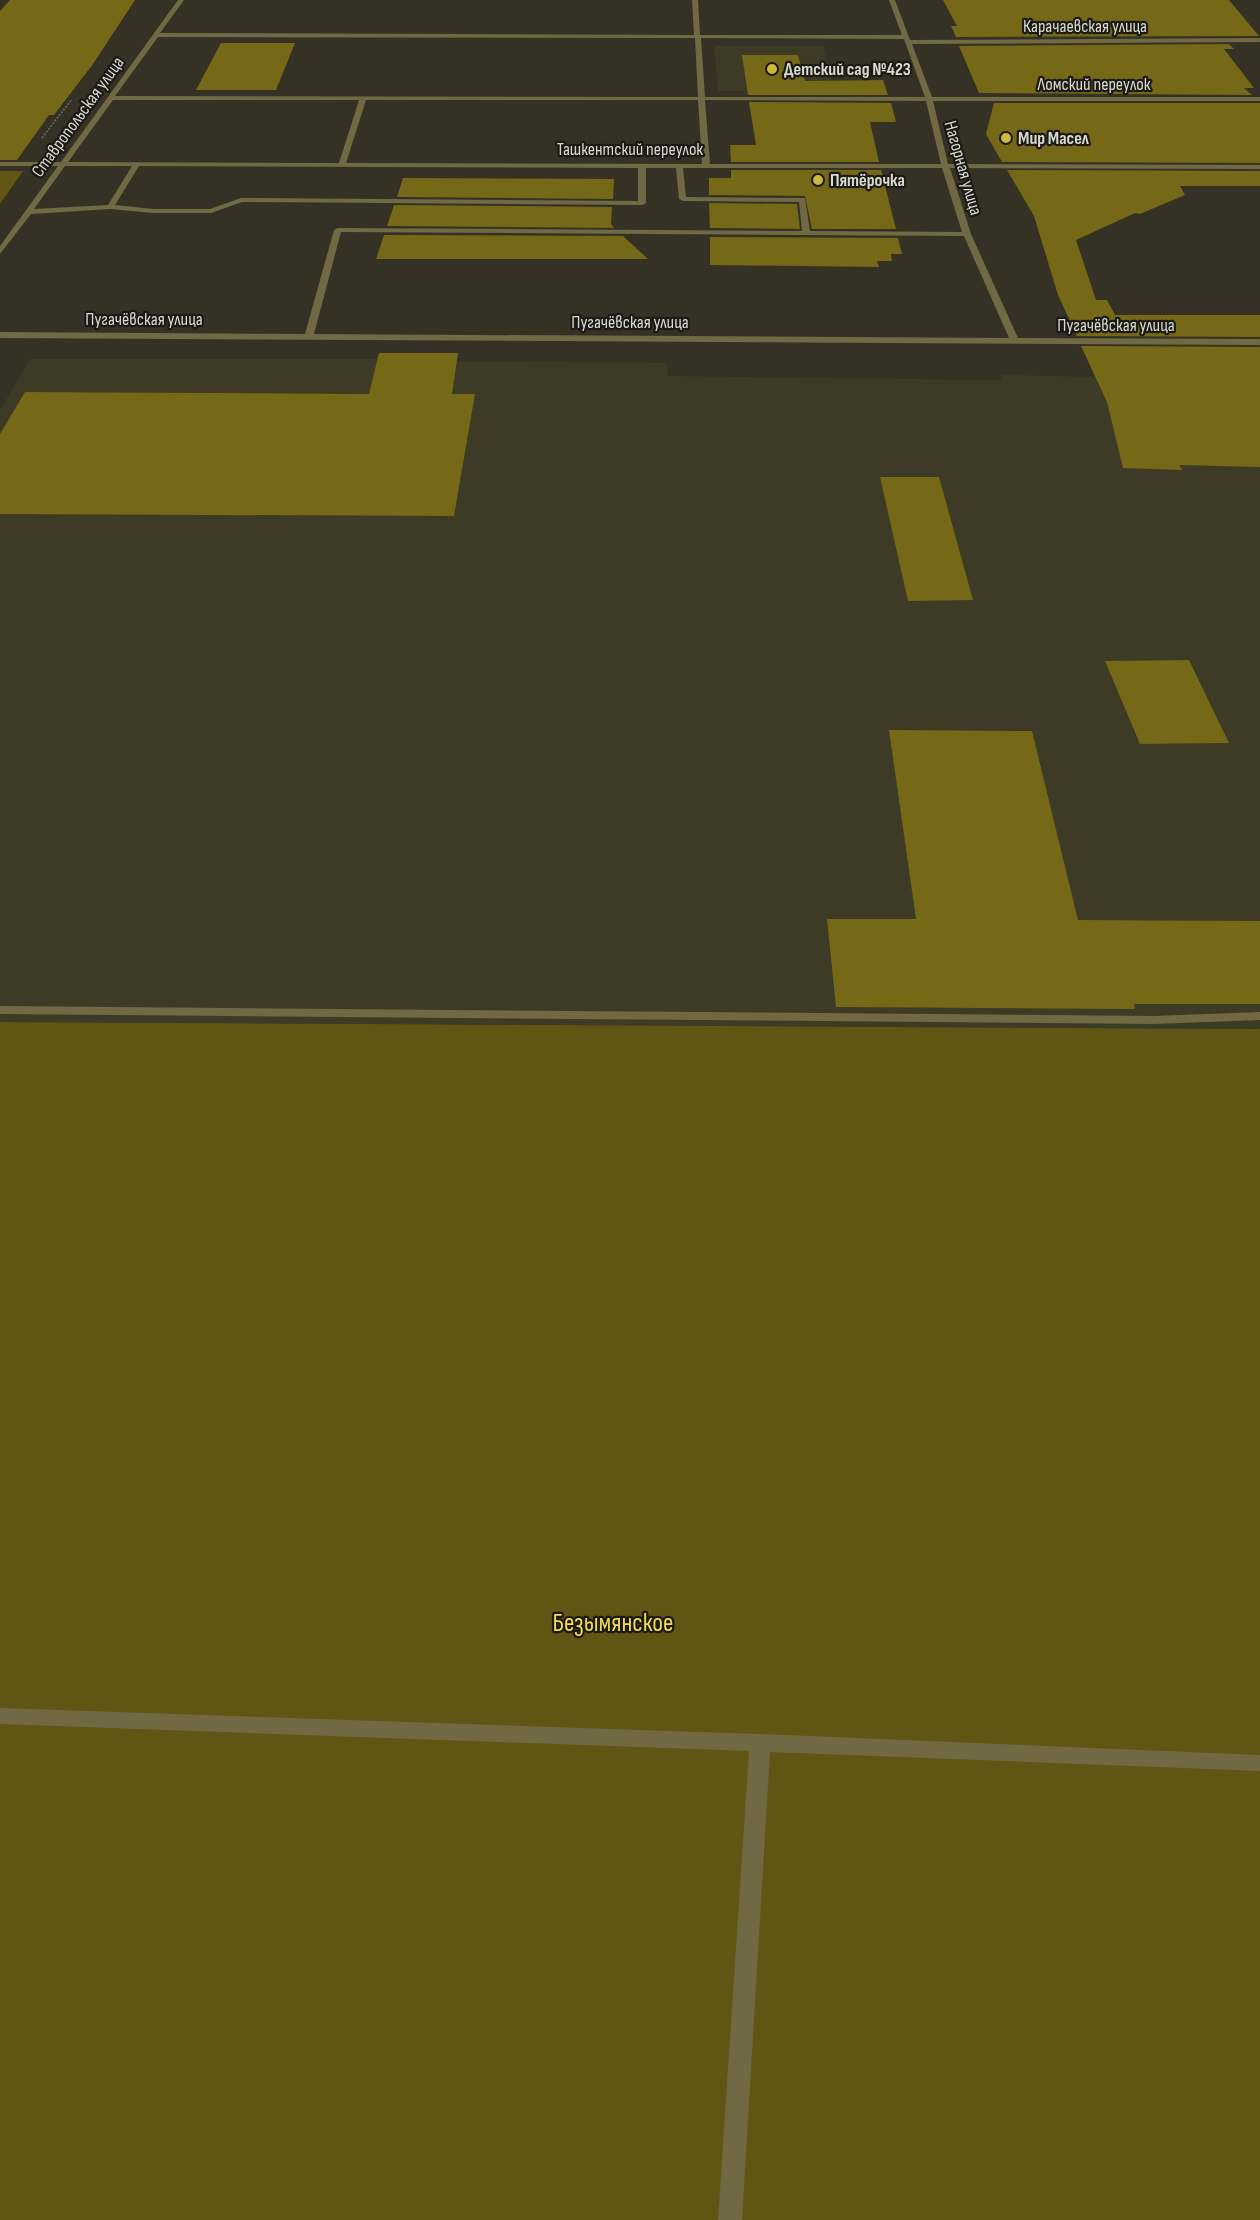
<svg xmlns="http://www.w3.org/2000/svg" width="1260" height="2220" font-family="'Sofia Sans Condensed',sans-serif">
  <style>
    .built { fill: #3d3a25 }
    .green { fill: #605513 }
    .building { fill: #756816 }
    .lines { fill: none; stroke-linecap: round; stroke-linejoin: round }
    .path { stroke: #6f6c61; stroke-width: 1.5; stroke-dasharray: 2 1.5; stroke-linecap: butt }
    .minor { fill: #706944; fill-rule: evenodd }
    .poi-dot { fill: #ceb837; stroke: #1b1a14; stroke-width: 2 }
    .labels { text-anchor: middle; dominant-baseline: central; stroke-width: 4.5; stroke-linejoin: round; paint-order: stroke }
    .far-street-label { font-size: 18px; fill: #dad9d0; stroke: #1b1a14 }
    .far-poi-label { font-size: 18px; font-weight: bold; fill: #dad9d0; stroke: #1b1a14; text-anchor: start }
    .near-park-label { font-size: 26px; fill: #f1da54; stroke: #1b1a14 }
  </style>
  <rect width="100%" height="100%" fill="#353225"/>
  <g class="built">
    <path d="M714 46H823L834 91H718Z"/>
    <path d="M379 353H458L457 361 667 363 668 376 1001 380V375L1100 377 1260 366V1029L0 1022V410L30 359H377Z"/>
  </g>
  <g class="green">
    <path d="M0 171H23L0 204Z"/>
    <path d="M0 1022 1260 1029V2220H0Z"/>
  </g>
  <g class="building">
    <path d="M10 0H135L93 64 54 115H49L17 160H0V11Z"/>
    <path d="M943 0H1229L1259 36 956 37 951 26H957Z"/>
    <path d="M221 43H295L276 90H196Z"/>
    <path d="M1229 44 1234 49H1224L1254 88H1244L1252 95 979 93 959 46Z"/>
    <path d="M742 55H798L805 81 883 80 888 95H748Z"/>
    <path d="M749 102 891 103 896 122H870L879 162H731L730 145H756Z"/>
    <path d="M994 103H1260V163L1002 162 986 134Z"/>
    <path d="M731 170H881L896 229H812L805 196 709 195V178H731Z"/>
    <path d="M1007 170 1260 171V186H1180L1185 195 1140 214 1135 213 1076 240 1096 300H1107L1115 315H1260V337L1077 336 1058 295 1034 216Z"/>
    <path d="M403 178 614 179 613 199 397 197Z"/>
    <path d="M709 203 797 204 800 229 710 228Z"/>
    <path d="M394 205 612 207 611 224 614 228 387 226Z"/>
    <path d="M384 235 623 236 648 259H376Z"/>
    <path d="M710 237 898 238 902 254H891L892 261H877L879 267 710 265Z"/>
    <path d="M1081 346 1260 347V467L1179 465 1182 470 1123 468 1107 402Z"/>
    <path d="M379 353H458L452 394H475L454 516 0 514V434L25 392 369 394Z"/>
    <path d="M880 477H939L973 600 908 601Z"/>
    <path d="M1189 660 1229 743 1140 744 1105 661Z"/>
    <path d="M889 730 1032 731 1078 920 1260 921V1004H1134L1135 1009 836 1007 827 919H916Z"/>
  </g>
  <g class="lines">
    <path class="path" d="M42 138 72 99"/>
    <g class="minor">
      <path d="M178 0H184L160 33 694 35 692 0H698L700 35H902L889 0H895L910 40 1260 38V42L912 44 932 97H1260V101H933L948 164 1260 165V169L950 168 971 234 1018 338 1260 339V345L0 338V332L305 334 334 230 338 228 802 231 799 202 683 201 679 199 676 168H646V203L642 205 242 202 211 213H153L110 209 31 214 0 254V246L58 166H0V162H61ZM158 37 695 38 698 97 115 96ZM701 38 904 39 925 97H705ZM113 100H359L339 163 68 162ZM366 100H698L702 164 346 163ZM705 100 926 101 941 164H710ZM65 166H132L108 205 34 209ZM139 166 638 168V201L241 198 210 209H153L115 205ZM683 168H942L962 232 810 231 805 198 686 197ZM341 232 964 236 1009 338 314 334Z"/>
      <path d="M0 1006 1154 1016 1260 1012V1020L1154 1024 0 1014Z"/>
      <path d="M0 1708 760 1734 1260 1755V1771L770 1752 742 2220H718L749 1751 0 1724Z"/>
    </g>
  </g>
  <g class="poi-dot">
    <circle cx="772" cy="69" r="6"/>
    <circle cx="1006" cy="138" r="6"/>
    <circle cx="818" cy="180" r="6"/>
  </g>
  <g class="labels">
    <g class="far-street-label">
      <text x="1085" y="26">Карачаевская улица</text>
      <text x="1094" y="84">Ломский переулок</text>
      <text transform="translate(78 117) rotate(-54)">Ставропольская улица</text>
      <text x="630" y="149">Ташкентский переулок</text>
      <text transform="translate(963 168) rotate(74)">Нагорная улица</text>
      <text x="144" y="319">Пугачёвская улица</text>
      <text x="630" y="322">Пугачёвская улица</text>
      <text x="1116" y="325">Пугачёвская улица</text>
    </g>
    <g class="far-poi-label">
      <text x="784" y="69">Детский сад №423</text>
      <text x="1018" y="138">Мир Масел</text>
      <text x="830" y="180">Пятёрочка</text>
    </g>
    <g class="near-park-label">
      <text x="613" y="1623">Безымянское</text>
    </g>
  </g>
</svg>
